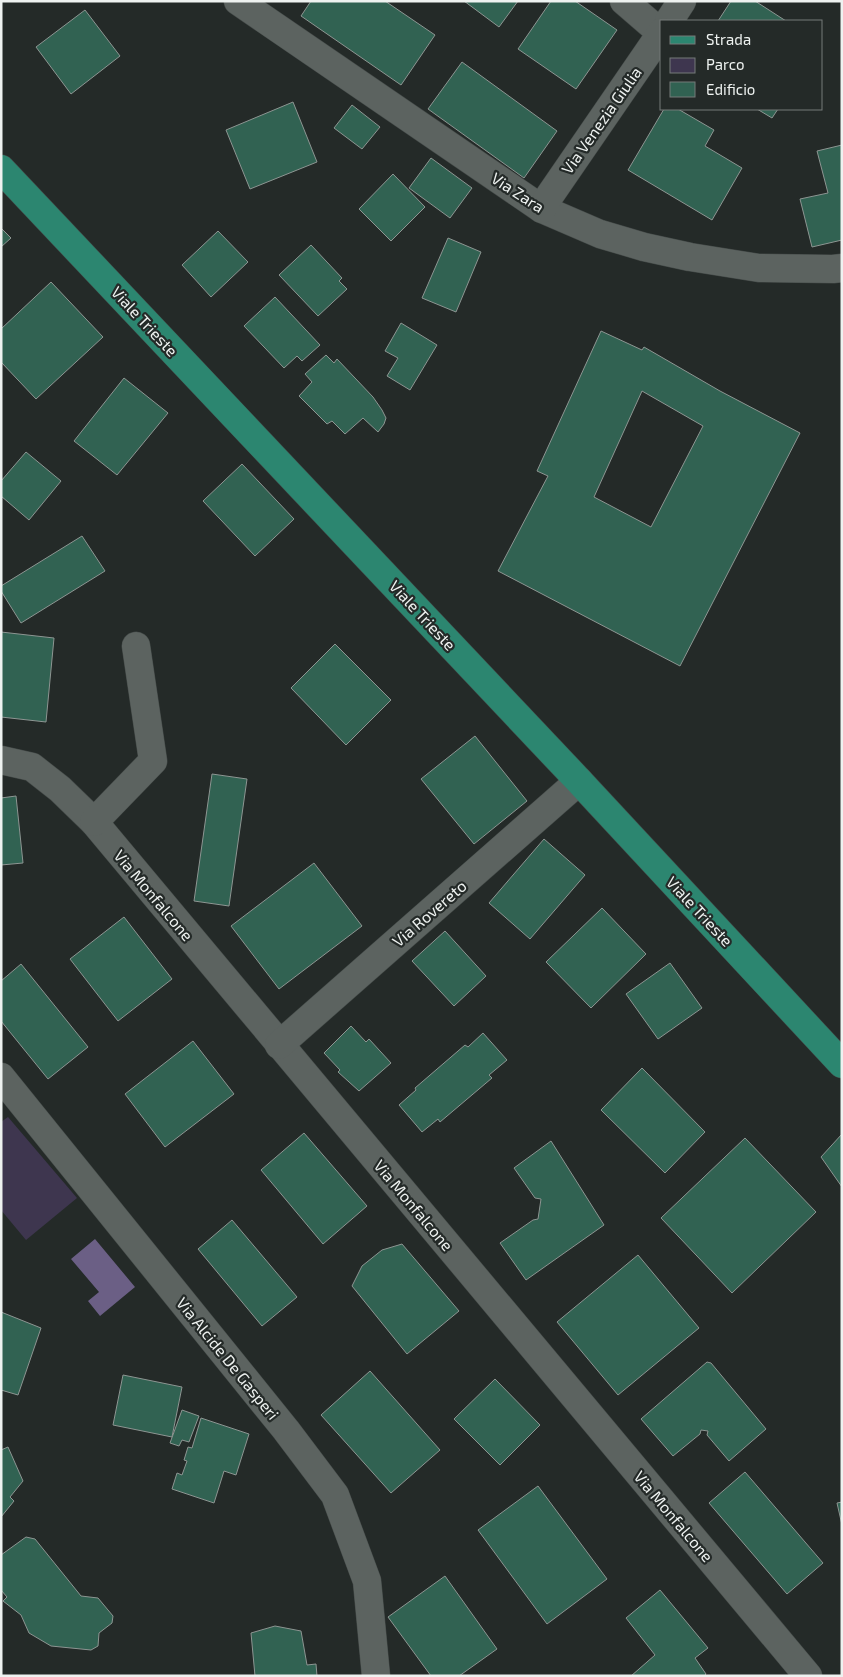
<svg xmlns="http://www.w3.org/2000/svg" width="843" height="1677" font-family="'Exo 2',sans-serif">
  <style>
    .green { fill: #3e364f }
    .water { fill: #6b5f85 }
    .building { fill: #316252; stroke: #8d9592; fill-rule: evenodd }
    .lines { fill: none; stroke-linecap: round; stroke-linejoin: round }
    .minor-casing { stroke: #434947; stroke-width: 29 }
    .major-casing { stroke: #434947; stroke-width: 29 }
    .minor { stroke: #5c6360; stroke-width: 28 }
    .major { stroke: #2c8670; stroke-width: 28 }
    .labels { text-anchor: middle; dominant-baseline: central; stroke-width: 4.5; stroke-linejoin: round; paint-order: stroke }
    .street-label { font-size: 16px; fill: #eef2f0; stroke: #242a28 }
  </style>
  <rect width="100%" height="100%" fill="#242a28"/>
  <path class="green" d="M8 1117 77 1198 26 1240 1 1210V1122Z"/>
  <path class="water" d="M95 1239 135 1287 100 1316 88 1301 99 1292 71 1259Z"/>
  <g class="building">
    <path d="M311 1H385L435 35 401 85 301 16Z"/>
    <path d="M464 1H518L499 27Z"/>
    <path d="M551 1H575L617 30 576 89 518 49Z"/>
    <path d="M731 1H755L786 21H718Z"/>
    <path d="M85 10 120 56 71 94 36 47Z"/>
    <path d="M462 62 557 131 524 178 428 109Z"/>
    <path d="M293 102 317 162 250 189 226 130Z"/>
    <path d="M352 105 380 127 362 149 334 128Z"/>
    <path d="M664 109H678L714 130 705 146 742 168 712 220 628 170Z"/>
    <path d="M757 109H778L772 118Z"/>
    <path d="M842 145V240L812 247 800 199 828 193 817 151Z"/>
    <path d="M431 158 472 188 450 218 409 188Z"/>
    <path d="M393 174 425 207 391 241 359 209Z"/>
    <path d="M1 228 11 238 1 247Z"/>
    <path d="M218 231 248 262 211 297 182 265Z"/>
    <path d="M448 238 481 252 456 312 422 298Z"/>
    <path d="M311 245 342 278 339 281 347 289 318 316 279 275Z"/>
    <path d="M51 282 103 337 36 399 1 362V329Z"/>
    <path d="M275 297 320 345 302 361 297 356 284 368 244 326Z"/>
    <path d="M401 323 437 345 410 390 387 376 398 358 385 351Z"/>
    <path d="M601 331 642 350 644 347 720 391 800 433 680 666 498 571 548 476 537 471ZM642 391 703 426 651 527 594 497Z"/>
    <path d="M326 355 334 363 337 359 373 397 382 410 386 418 384 424 378 432 363 418 345 434 332 421 327 424 299 396 312 382 305 374Z"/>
    <path d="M124 378 168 413 117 475 74 441Z"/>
    <path d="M26 452 61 481 29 520 1 496V481Z"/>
    <path d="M242 464 294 519 255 556 203 501Z"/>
    <path d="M82 536 105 571 21 623 1 591V586Z"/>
    <path d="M1 632 54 638 46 722 1 717Z"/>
    <path d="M335 644 391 700 346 745 291 688Z"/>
    <path d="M475 736 527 801 474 844 421 779Z"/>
    <path d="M212 774 247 779 229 906 194 901Z"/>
    <path d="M16 796 23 863 1 865V798Z"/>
    <path d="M544 839 585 875 530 939 489 903Z"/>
    <path d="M314 863 362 926 279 989 231 926Z"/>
    <path d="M602 908 646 954 591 1008 546 962Z"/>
    <path d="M124 917 172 979 118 1021 70 959Z"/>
    <path d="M445 931 486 976 454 1006 412 961Z"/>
    <path d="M670 963 702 1008 658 1039 626 994Z"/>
    <path d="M21 964 88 1047 48 1079 1 1021V981Z"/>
    <path d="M351 1026 366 1042 369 1039 391 1063 359 1091 338 1072 340 1070 324 1053Z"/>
    <path d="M483 1033 507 1060 489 1075 492 1078 440 1122 438 1119 422 1132 399 1105 416 1090 415 1088 465 1045 468 1047Z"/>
    <path d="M193 1041 234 1094 165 1147 125 1094Z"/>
    <path d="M642 1068 705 1132 665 1173 601 1110Z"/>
    <path d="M304 1133 367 1206 323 1244 261 1170Z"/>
    <path d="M842 1134V1187L821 1157Z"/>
    <path d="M745 1138 816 1212 732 1293 661 1218Z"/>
    <path d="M551 1141 604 1225 526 1280 500 1243 533 1220 538 1219 541 1199 535 1198 514 1168Z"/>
    <path d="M232 1220 297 1297 262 1326 198 1249Z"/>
    <path d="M402 1244 459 1311 407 1354 352 1286 362 1266 382 1250Z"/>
    <path d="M638 1255 699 1328 618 1395 557 1322Z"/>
    <path d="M1 1312 41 1328 18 1395 1 1390Z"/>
    <path d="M707 1362 711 1363 766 1429 729 1461 707 1435 708 1431 701 1430 700 1434 673 1456 641 1419Z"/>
    <path d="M370 1371 440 1450 391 1493 321 1415Z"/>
    <path d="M123 1375 182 1387 172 1437 113 1425Z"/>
    <path d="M495 1379 540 1425 500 1465 454 1419Z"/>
    <path d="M182 1410 199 1416 189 1442 182 1440 179 1446 170 1443Z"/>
    <path d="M201 1418 249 1434 236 1475 224 1471 214 1503 172 1489 177 1473 182 1475 187 1461 184 1460 188 1447 192 1448Z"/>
    <path d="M8 1447 23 1481 10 1497 14 1501 1 1517V1450Z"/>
    <path d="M745 1472 823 1563 787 1594 709 1503Z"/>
    <path d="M538 1486 607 1579 547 1624 478 1530Z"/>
    <path d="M842 1502V1525L837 1503Z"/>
    <path d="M26 1537 35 1539 81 1596 98 1598 113 1616 112 1623 99 1633 98 1646 91 1650 51 1646 29 1633 21 1615 3 1601 7 1597 1 1590V1555Z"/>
    <path d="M445 1576 497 1649 459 1676H431L388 1617Z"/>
    <path d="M660 1590 708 1648 695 1658 706 1674 704 1676H631L655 1655 626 1618Z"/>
    <path d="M275 1626 301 1631 307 1665 316 1664 317 1676H255L251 1633Z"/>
  </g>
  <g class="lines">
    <defs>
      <g id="minor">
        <path d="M238 1 542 209 600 234 644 247 690 257 759 268 833 269 842 268"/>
        <path d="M624 1 661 33"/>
        <path d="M669 21 682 1"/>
        <path d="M542 209 548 198 662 32"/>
        <path d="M1 760 32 767 60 789 94 822 808 1676"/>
        <path d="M94 822 153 761 136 646"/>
        <path d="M279 1045 579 781"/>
        <path d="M1 1077 286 1430 335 1495 367 1581 376 1676"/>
      </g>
      <path id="major" d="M1 169 579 781 842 1064"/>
    </defs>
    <use href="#minor" class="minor-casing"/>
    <use href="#major" class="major-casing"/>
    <use href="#minor" class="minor"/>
    <use href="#major" class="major"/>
  </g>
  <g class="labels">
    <g class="street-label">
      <text transform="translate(601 120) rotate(-55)">Via Venezia Giulia</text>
      <text transform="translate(518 192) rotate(33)">Via Zara</text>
      <text transform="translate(145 321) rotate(47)">Viale Trieste</text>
      <text transform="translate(423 615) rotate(47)">Viale Trieste</text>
      <text transform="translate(154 895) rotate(50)">Via Monfalcone</text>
      <text transform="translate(700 911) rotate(47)">Viale Trieste</text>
      <text transform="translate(429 913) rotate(-41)">Via Rovereto</text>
      <text transform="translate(414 1205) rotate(50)">Via Monfalcone</text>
      <text transform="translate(228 1358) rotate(51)">Via Alcide De Gasperi</text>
      <text transform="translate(674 1516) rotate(50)">Via Monfalcone</text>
    </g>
  </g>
  <rect width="843" height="1677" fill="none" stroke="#eef2f0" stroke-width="5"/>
  <rect x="660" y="20" width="162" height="90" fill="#242a28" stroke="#757a78"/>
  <rect x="670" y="36" width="25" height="8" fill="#2c8670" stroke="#757a78"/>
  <text x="706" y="45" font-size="15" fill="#eef2f0">Strada</text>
  <rect x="670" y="58" width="25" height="15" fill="#3e364f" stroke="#757a78"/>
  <text x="706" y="70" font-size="15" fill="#eef2f0">Parco</text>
  <rect x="670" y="82" width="25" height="15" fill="#316252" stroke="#757a78"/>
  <text x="706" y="95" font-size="15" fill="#eef2f0">Edificio</text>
</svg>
